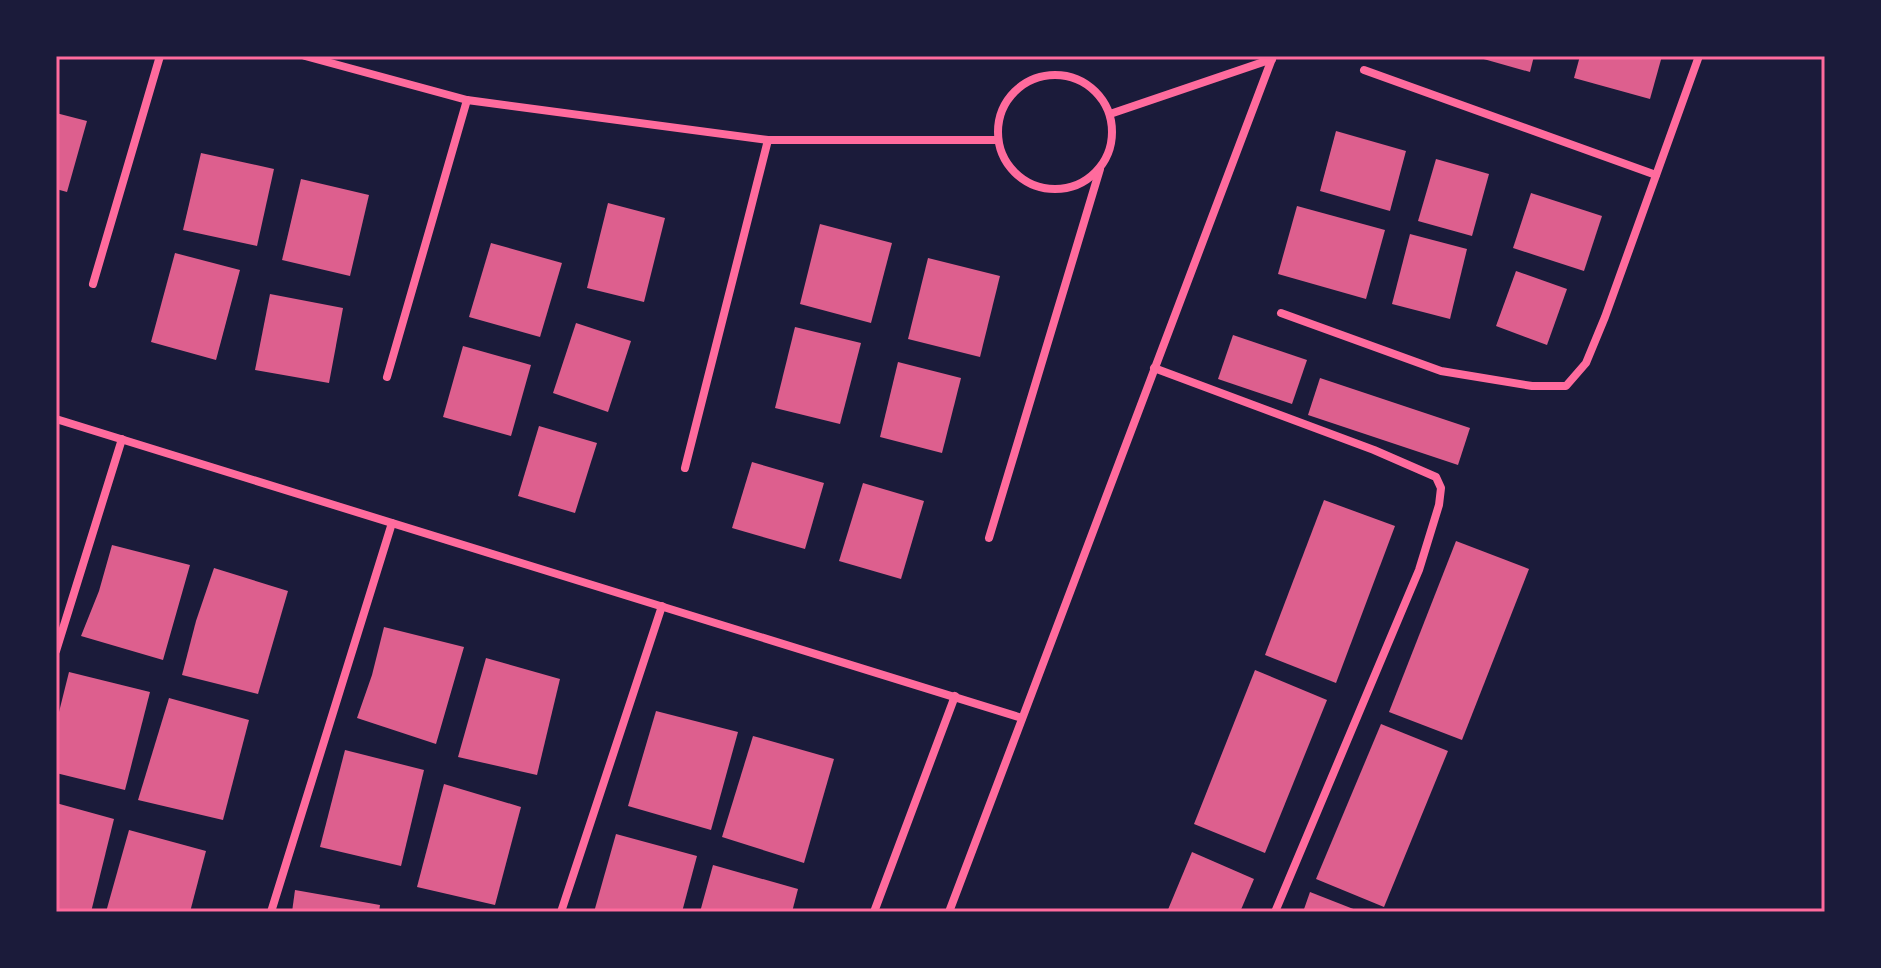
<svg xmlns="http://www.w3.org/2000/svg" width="1881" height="968" font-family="'Fira Sans',sans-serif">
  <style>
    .building { fill: #dd5f8e }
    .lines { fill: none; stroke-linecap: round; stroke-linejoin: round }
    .minor { stroke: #ff6b9d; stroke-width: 8 }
    .neatline { fill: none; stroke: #ff6b9d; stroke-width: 3 }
  </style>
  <rect width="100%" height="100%" fill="#1b1b3a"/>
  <g class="building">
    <path d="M1473 56H1534L1530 72Z"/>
    <path d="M1580 56H1662L1650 99 1574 78Z"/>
    <path d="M56 113 87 121 67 192 56 189Z"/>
    <path d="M1336 131 1406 151 1390 211 1320 191Z"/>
    <path d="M201 153 274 169 257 246 183 230Z"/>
    <path d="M1436 159 1489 174 1472 236 1418 221Z"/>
    <path d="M301 179 369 195 350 276 282 260Z"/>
    <path d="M1531 193 1602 216 1584 271 1513 248Z"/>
    <path d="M608 203 665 218 644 302 587 288Z"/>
    <path d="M1297 206 1385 230 1366 299 1278 274Z"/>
    <path d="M820 224 892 243 871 323 800 304Z"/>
    <path d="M1410 234 1467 249 1450 319 1392 304Z"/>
    <path d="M491 243 562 263 540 337 469 317Z"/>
    <path d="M175 253 240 270 216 360 151 342Z"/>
    <path d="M928 258 1000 276 980 357 908 339Z"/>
    <path d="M1516 271 1567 289 1547 345 1496 326Z"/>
    <path d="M270 294 343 308 329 383 255 370Z"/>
    <path d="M576 323 631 341 608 412 553 393Z"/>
    <path d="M795 327 861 343 840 424 775 408Z"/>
    <path d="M1233 335 1307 360 1292 404 1218 379Z"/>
    <path d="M463 346 531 365 511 436 443 417Z"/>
    <path d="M898 362 961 378 942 453 880 437Z"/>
    <path d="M1320 378 1470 428 1458 465 1308 415Z"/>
    <path d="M539 426 597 443 575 513 518 496Z"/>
    <path d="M752 462 824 483 805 549 732 528Z"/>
    <path d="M863 483 924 501 901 579 839 561Z"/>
    <path d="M1324 500 1395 526 1336 683 1265 655Z"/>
    <path d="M1456 541 1529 569 1462 740 1389 712Z"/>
    <path d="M112 545 190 565 163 660 81 636 99 591Z"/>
    <path d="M214 568 288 591 258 694 182 675 196 621Z"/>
    <path d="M384 627 464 647 436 744 357 718 372 675Z"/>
    <path d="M486 658 560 679 537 775 458 757Z"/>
    <path d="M1255 670 1327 700 1265 853 1194 824Z"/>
    <path d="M69 672 150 692 125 790 56 773V724Z"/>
    <path d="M169 698 249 720 223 820 138 800Z"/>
    <path d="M656 711 738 732 711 830 628 806Z"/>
    <path d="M1381 724 1448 751 1384 907 1316 879Z"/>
    <path d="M753 736 834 759 804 863 722 837Z"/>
    <path d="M345 750 424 770 401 866 320 847Z"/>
    <path d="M444 784 521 807 495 905 417 887Z"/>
    <path d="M56 803 114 819 91 912H56Z"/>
    <path d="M129 830 206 851 190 912H106Z"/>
    <path d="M616 834 697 856 682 912H594Z"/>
    <path d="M1192 852 1254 879 1240 912H1167Z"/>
    <path d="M713 865 798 889 792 912H700Z"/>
    <path d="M295 890 380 905 379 912H292Z"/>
    <path d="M1310 892 1361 912H1303Z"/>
  </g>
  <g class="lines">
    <g class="minor">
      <path d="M305 56 467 100 768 140H998"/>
      <path d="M1364 70 1656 175"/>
      <circle cx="1055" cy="132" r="57"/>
      <path d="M1110 114 1272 59"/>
      <path d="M93 284 160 56"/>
      <path d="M1281 313 1441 371 1532 386H1566L1586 363 1605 317 1699 56"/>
      <path d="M1154 368 1374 450 1436 477 1441 488 1439 505 1419 570 1275 912"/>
      <path d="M387 377 467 100"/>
      <path d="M56 419 1022 718"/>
      <path d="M685 468 768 140"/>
      <path d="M989 538 1100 169"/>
      <path d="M56 651 122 439"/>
      <path d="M271 912 392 523"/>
      <path d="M561 912 662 606"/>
      <path d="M874 912 955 696"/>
      <path d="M949 912 1273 56"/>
    </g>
  </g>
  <rect width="1881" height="968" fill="none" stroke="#1b1b3a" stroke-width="116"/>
  <rect x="58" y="58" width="1765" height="852" class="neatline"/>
</svg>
